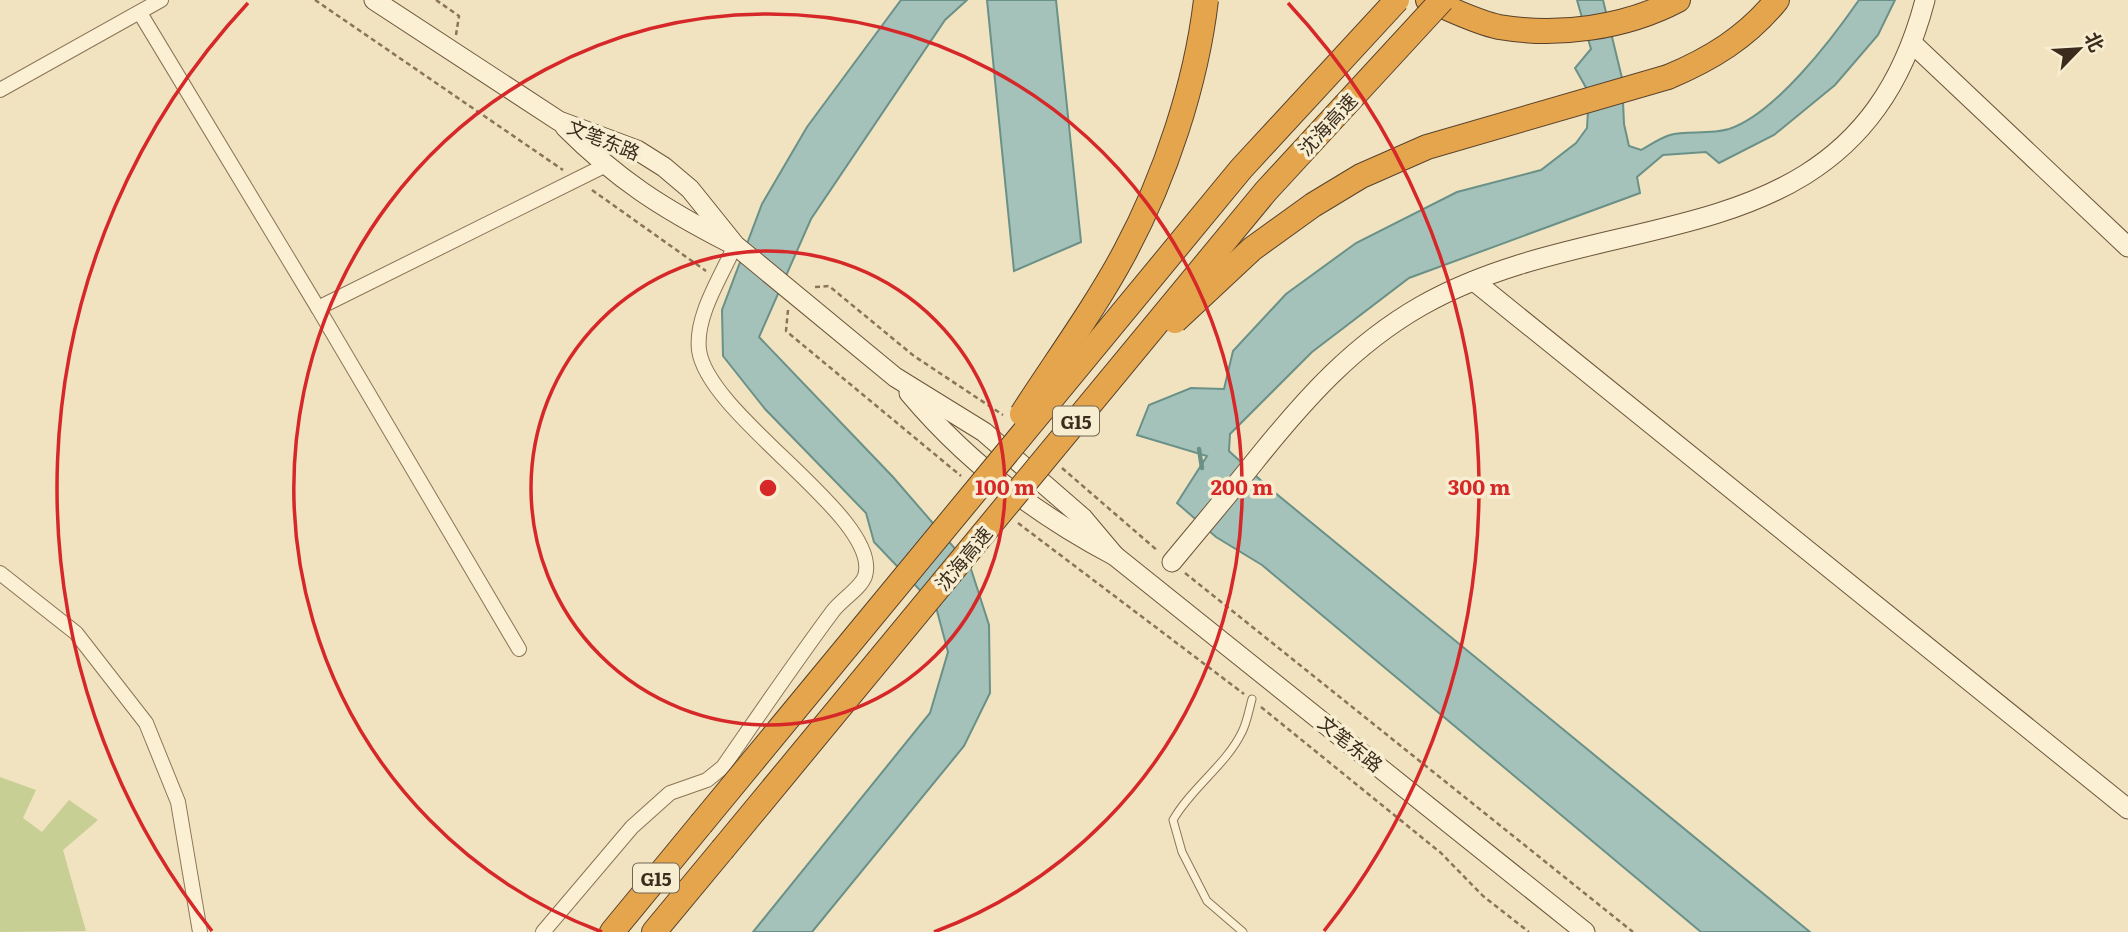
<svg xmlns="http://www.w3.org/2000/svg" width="2128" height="932" font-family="Literata,'Noto Sans SC',serif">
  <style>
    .green { fill: #c7cf94 }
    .water { fill: #a4c2ba; stroke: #6a9188; stroke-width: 2 }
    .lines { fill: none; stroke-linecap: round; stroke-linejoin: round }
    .stream { stroke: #6a9188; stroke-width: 4.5 }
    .lane-casing { stroke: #8b7457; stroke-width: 9 }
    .street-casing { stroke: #8b7457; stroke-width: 16 }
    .secondary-casing { stroke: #6d553a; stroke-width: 21 }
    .highway-casing { stroke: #58422c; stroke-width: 26 }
    .path { stroke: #8b7457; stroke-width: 2.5; stroke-dasharray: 5 3.5; stroke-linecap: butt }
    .lane { stroke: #fbf0d4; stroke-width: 7 }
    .street { stroke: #fbf0d4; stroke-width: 14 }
    .secondary { stroke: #fbf0d4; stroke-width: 19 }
    .highway { stroke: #e5a54c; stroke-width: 24 }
    .highway-bridge-casing { stroke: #58422c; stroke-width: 26; stroke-linecap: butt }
    .highway-bridge { stroke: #e5a54c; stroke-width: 24 }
    .ring { fill: none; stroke: #d62828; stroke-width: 3.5 }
    .labels { text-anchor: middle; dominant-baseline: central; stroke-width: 7; stroke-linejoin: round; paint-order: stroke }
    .shield { fill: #f7edd1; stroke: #736552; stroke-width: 2 }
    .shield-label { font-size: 18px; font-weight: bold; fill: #3a2b1c }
    .street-label { font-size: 19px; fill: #3a2b1c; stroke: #f7edd1 }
    .centre { fill: #d62828; stroke: #f7edd1; stroke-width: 3.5 }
    .ring-label { font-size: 21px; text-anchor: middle; font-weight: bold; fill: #d62828; stroke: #f7edd1; stroke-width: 7; stroke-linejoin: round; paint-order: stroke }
  </style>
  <rect width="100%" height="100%" fill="#f1e3c0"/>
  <path class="green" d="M0 777 36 790 23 818 42 832 69 800 98 820 63 850 86 931 0 932Z"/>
  <g class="water">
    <path d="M901 0H967L945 20 811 219 759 337 893 477 970 566 989 625 990 693 964 746 812 932H753L930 713 948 652 936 607 874 542 866 513 765 409 723 356 722 310 762 204 807 127Z"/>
    <path d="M987 0H1056L1081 242 1014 271Z"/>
    <path d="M1577 0H1603L1622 78 1624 124 1629 146 1641 150C1650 145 1660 138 1670 135 1685 130 1709 135 1729 129 1775 114 1832 39 1859 0H1895L1878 35 1835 85 1774 135 1719 163 1706 152 1663 155 1637 177 1640 193 1409 278 1312 352 1230 434 1229 451 1268 487 1810 932H1701L1262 565 1216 537 1177 503 1207 456 1137 435 1149 405 1191 388 1224 389 1233 351 1286 294 1356 243 1457 192 1541 170 1576 143 1587 128 1589 93 1575 68 1591 49Z"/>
  </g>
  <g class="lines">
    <path class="stream" d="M1199 449 1202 468"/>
    <defs>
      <path id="lane" d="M1243 932 1207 901 1182 852 1173 820C1192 787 1226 765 1242 732 1247 722 1249 710 1252 699"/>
      <g id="street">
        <path d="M140 13 318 308"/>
        <path d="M0 90 161 0"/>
        <path d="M0 573 76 633 146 723 178 802 200 932"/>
        <path d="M519 649 318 308 604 166"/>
        <path d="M543 932 632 827 670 793 707 780 723 767C759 715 795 662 833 611 841 600 861 588 865 576 883 518 708 417 699 350 695 315 722 276 735 245"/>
      </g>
      <g id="secondary">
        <path d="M374 0 559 121 637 150 664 167 690 189 735 245 895 377 984 432 1083 518 1115 556"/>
        <path d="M1912 43 2128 247"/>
        <path d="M565 127C618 180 662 208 728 242"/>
        <path d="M1474 281 2128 809"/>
        <path d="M909 393C966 461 1037 515 1115 556L1585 932"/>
        <path d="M1172 562C1200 528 1229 494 1256 460 1305 399 1353 345 1421 306 1609 199 1855 268 1925 0"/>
      </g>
      <g id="highway">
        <path d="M1428 0C1451 9 1475 22 1499 27 1558 37 1625 28 1678 0"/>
        <path d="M1668 77C1711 59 1747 37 1777 0"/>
        <path d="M612 932 701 824"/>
        <path d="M654 932 722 850"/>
      </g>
    </defs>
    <use href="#lane" class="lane-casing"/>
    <use href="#street" class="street-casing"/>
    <use href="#secondary" class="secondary-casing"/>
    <use href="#highway" class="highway-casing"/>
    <g class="path">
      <path d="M315 0 563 170"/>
      <path d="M436 0 459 16 456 35"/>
      <path d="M592 190 706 271"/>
      <path d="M815 287 829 286 914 356 1003 415"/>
      <path d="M788 310 786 331 961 476"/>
      <path d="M1062 468 1158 551"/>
      <path d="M1018 523 1244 694"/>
      <path d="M1185 573 1633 932"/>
      <path d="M1261 707 1441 853 1483 896 1529 932"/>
    </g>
    <use href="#lane" class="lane"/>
    <use href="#street" class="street"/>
    <use href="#secondary" class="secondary"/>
    <use href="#highway" class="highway"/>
    <defs>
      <g id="highway-bridge">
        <path d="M1175 321 1252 249 1313 205 1361 176 1427 147 1668 77"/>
        <path d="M1022 414C1056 361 1095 308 1125 252 1165 177 1196 85 1206 0"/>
        <path d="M701 824 1241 169 1397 0"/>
        <path d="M722 850 1266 191 1442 0"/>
      </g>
    </defs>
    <use href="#highway-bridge" class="highway-bridge-casing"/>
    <use href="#highway-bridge" class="highway-bridge"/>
  </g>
  <g class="ring">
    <circle cx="768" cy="488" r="237"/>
    <path d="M602 932A474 474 0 1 1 934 932"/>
    <path d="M212 931A711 711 0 0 1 248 3M1288 3A711 711 0 0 1 1324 931"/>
  </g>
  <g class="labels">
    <g class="shield">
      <rect x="1053" y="406.5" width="46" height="29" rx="5"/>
      <rect x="633" y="863.5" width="46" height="29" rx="5"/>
    </g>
    <g class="shield-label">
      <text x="1076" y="421">G15</text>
      <text x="656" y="878">G15</text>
    </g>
    <g class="street-label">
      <text transform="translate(1327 124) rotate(-47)">沈海高速</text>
      <text transform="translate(604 139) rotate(22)">文笔东路</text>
      <text transform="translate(963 558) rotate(-50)">沈海高速</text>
      <text transform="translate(1351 743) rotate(39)">文笔东路</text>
    </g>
  </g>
  <circle cx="768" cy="488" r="10" class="centre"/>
  <g class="ring-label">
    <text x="1005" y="495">100 m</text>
    <text x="1242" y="495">200 m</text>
    <text x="1479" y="495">300 m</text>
  </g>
  <g transform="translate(2079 49) rotate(65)" stroke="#f7edd1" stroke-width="5" paint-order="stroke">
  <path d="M0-5L12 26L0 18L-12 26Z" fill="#3a2b1c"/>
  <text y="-10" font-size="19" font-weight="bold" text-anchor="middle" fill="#3a2b1c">北</text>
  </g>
</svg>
